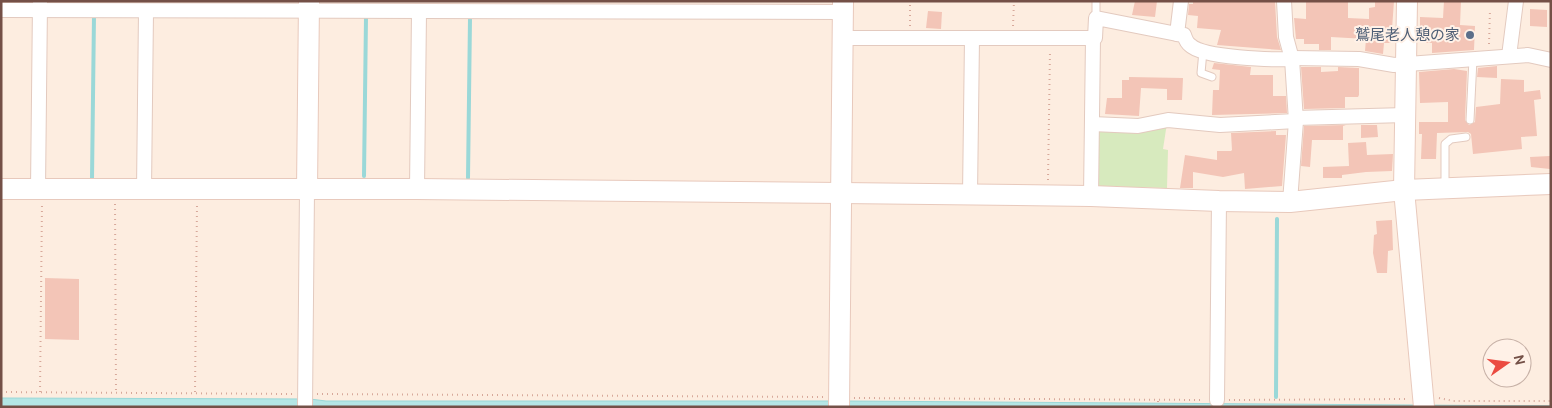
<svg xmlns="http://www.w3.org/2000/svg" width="1552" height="408" font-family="Cabin,'Noto Sans JP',sans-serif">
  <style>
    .green { fill: #d7eabe }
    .water { fill: #b4e6e5; stroke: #9ad8d8 }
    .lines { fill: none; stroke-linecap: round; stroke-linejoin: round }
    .stream { stroke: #9ad8d8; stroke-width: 4 }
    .building { fill: #f3c5b7 }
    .lane-casing { stroke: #e3cabf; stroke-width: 9 }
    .street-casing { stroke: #e3cabf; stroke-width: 16 }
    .secondary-casing { stroke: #e8c9bc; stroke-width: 22 }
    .path { stroke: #d7a89a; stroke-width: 2; stroke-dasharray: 1 4; stroke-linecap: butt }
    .lane { stroke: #fff; stroke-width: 7 }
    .street { stroke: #fff; stroke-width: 14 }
    .secondary { stroke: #fff; stroke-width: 20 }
    .service-dot { fill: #5c6f8a; stroke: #fff1e7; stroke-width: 2 }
    .labels { text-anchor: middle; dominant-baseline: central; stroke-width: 4; stroke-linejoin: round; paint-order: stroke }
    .service-label { font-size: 15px; fill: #4e5e75; stroke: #fff1e7; text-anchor: end }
  </style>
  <rect width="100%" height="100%" fill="#fdede0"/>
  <path class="green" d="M1167 123 1163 149 1168 150 1167 188 1097 186 1098 130Z"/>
  <path class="water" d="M1 398 310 399 326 401H846L1551 406 1 407Z"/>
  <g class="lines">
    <g class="stream">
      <path d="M364 176 366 17"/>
      <path d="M468 178 470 18"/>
      <path d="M92 179 94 15"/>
      <path d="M1276 397 1277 219"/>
    </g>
  </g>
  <g class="building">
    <path d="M1135 1H1157L1155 17 1132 15Z"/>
    <path d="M1193 1H1275L1277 37 1281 50 1217 45 1221 30 1197 28 1198 16 1188 15 1189 4H1193Z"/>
    <path d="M1306 1H1348V18L1369 19V8L1375 7V1H1394L1391 43H1384L1383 54 1365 51 1366 39 1331 37V50H1319V44H1304V39H1296L1294 18 1306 19Z"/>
    <path d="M1444 1H1461L1460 25 1475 26 1474 50 1432 53V43H1426V27H1420V17L1443 18Z"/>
    <path d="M1530 9 1547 10V27L1530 26Z"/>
    <path d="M928 11 942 12 941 29 926 28Z"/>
    <path d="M1214 63 1251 67 1250 75H1273V96H1286L1287 113 1212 115 1213 90H1219L1220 70 1212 69Z"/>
    <path d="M1497 66V78L1477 77 1478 68Z"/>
    <path d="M1301 67H1321V72L1338 71V67L1359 68V95L1358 97H1345V108L1304 109Z"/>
    <path d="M1454 69 1467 71 1465 120 1469 125 1475 122 1476 107 1500 104 1501 79 1524 80V92L1540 90 1541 99 1534 100 1537 136 1521 137 1522 149 1473 154 1471 134 1468 132 1437 133 1436 159H1421L1422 134H1419V122H1448V102L1420 103 1419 72Z"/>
    <path d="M1129 77 1183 78 1182 100H1167V89L1141 88 1139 116 1105 114 1107 98H1122V80H1129Z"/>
    <path d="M1346 125 1343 126V140H1312L1310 167 1301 166 1304 126Z"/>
    <path d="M1361 125H1377L1378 137 1361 138Z"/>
    <path d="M1276 131V135H1286L1282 186 1245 189 1244 173 1223 177 1193 172V188H1180L1185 155 1217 160V151H1231L1232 150 1231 133Z"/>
    <path d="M1366 142 1367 155 1393 154 1392 171 1366 172 1342 175V178H1323V167L1349 166 1348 143Z"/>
    <path d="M1550 156V169L1531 167 1530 157Z"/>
    <path d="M1392 220 1393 250 1388 251 1387 273H1377L1373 253 1374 235 1377 234 1376 221Z"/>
    <path d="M45 278 79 279V340L45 339Z"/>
  </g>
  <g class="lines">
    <defs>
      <g id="lane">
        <path d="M1096 18V1"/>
        <path d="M1203 51 1201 73 1212 77"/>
        <path d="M1470 120 1473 59"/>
        <path d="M1445 188V144L1451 139 1466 137"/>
      </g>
      <g id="street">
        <path d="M1284 1 1286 37 1292 59 1296 121 1290 202"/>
        <path d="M1 10 843 12"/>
        <path d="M1177 34 1184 35C1185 38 1187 43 1190 45 1203 58 1273 60 1292 59"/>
        <path d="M843 38H1093"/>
        <path d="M1509 56 1516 1"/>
        <path d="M1292 58 1359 59 1394 65 1528 55 1551 60"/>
        <path d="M1295 118 1406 115"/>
        <path d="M1092 124 1138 126 1168 120 1220 125 1296 121"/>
        <path d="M38 189 40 3"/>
        <path d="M417 189 419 12"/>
        <path d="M144 190 146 11"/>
        <path d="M970 195 972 38"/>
        <path d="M1091 196 1093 38H1095L1096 18 1177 34 1181 1"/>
        <path d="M1217 400 1219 201"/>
        <path d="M305 407 307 190"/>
      </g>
      <g id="secondary">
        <path d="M1407 1 1404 190 1424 407"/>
        <path d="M1 189H417L841 193 1091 196 1219 201 1290 202 1404 190 1551 184"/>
        <path d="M307 190 309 1"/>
        <path d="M839 407 843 1"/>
      </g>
    </defs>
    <use href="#lane" class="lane-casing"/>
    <use href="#street" class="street-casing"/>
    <use href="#secondary" class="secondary-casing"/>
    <g class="path">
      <path d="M910 26V1"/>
      <path d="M1013 26 1014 1"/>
      <path d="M1489 44 1490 9"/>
      <path d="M1048 180 1050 50"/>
      <path d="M115 204 116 392"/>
      <path d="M1 392 292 394"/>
      <path d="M40 392 42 204"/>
      <path d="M195 392 197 205"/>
      <path d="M317 394 825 397"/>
      <path d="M854 398 1204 400"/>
      <path d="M1439 398 1453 401H1551"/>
      <path d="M1229 400 1407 399"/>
      <path d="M1158 407V400"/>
    </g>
    <use href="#lane" class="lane"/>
    <use href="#street" class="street"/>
    <use href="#secondary" class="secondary"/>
  </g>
  <circle class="service-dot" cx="1470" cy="35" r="5"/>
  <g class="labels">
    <g class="service-label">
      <text x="1460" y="35">鷲尾老人憩の家</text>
    </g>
  </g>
  <rect width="1552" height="408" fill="none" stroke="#745047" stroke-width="5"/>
  <g transform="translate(1507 363) rotate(76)"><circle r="24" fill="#fff1e7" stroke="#c7b1a7"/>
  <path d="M0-4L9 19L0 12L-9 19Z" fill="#eb4b41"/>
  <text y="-8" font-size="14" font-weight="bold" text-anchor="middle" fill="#745047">N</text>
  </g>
</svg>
